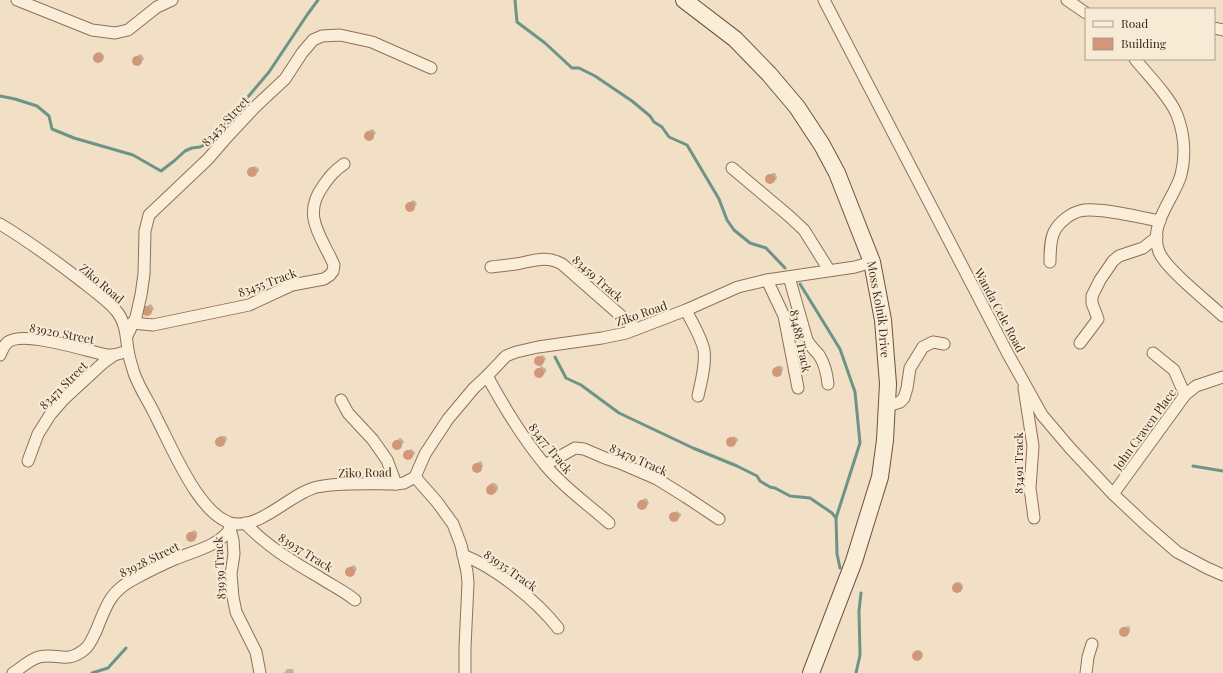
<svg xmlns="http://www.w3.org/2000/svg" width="1223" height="673" font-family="'Playfair Display',serif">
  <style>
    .shadow { fill: #0003 }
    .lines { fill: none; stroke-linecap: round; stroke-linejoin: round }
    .stream { stroke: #6c9487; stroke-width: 3 }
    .building { fill: #d29678 }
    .street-casing { stroke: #8e7159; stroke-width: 13 }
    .secondary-casing { stroke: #70523c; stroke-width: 18 }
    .street { stroke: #fbeed9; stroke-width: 11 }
    .secondary { stroke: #fbeed9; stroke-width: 16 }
    .labels { text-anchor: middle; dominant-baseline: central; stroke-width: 4; stroke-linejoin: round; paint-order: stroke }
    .street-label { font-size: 12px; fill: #3d2b1e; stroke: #f8ebd5 }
  </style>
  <rect width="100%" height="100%" fill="#f1e0c5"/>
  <g class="shadow">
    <circle cx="99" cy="57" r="5"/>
    <path d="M140 54 142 55 144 59 139 65H137L133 62 134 59Z"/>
    <path d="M372 129 374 130 376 133 372 138 368 140 365 136V133Z"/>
    <path d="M255 166 259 169V171L253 176H250L248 173 249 170Z"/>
    <path d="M773 173H775L777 177 776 180 771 183H768L766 180 767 177Z"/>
    <path d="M413 200 416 202 417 204 412 210 410 211 407 208 406 206Z"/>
    <path d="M150 304 152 305 154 309 149 315H146L143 311V309Z"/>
    <path d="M542 355 544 356 546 359 541 366 546 369V372L540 377 537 376 535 373 536 370 541 367 536 364V359Z"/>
    <path d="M777 366H782L783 370 777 376H775L773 373Z"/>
    <path d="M220 436H225L227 438 226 442 221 446 218 445 216 442Z"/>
    <path d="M734 436 738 439V441L732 446H729L727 443 728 440Z"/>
    <path d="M400 438 402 439 404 442 400 447 397 449 393 445 394 442Z"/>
    <path d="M411 449 415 452V454L409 459H406L404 456 405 453Z"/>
    <path d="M480 461 482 462 483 466 478 472 475 471 473 468 474 465Z"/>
    <circle cx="493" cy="488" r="5"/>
    <path d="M645 498 647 499 649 503 645 509H642L638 506 640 502Z"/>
    <path d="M677 511 681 514V516L675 521H673L670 517 671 515Z"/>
    <path d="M194 530 197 532V537L192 541 188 540V535Z"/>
    <path d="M353 565 355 566 357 569 354 574 350 576 346 572 347 569Z"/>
    <circle cx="958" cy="587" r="5"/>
    <path d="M1129 626 1130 628V632L1125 636H1122L1120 633 1122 629 1124 627Z"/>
    <circle cx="918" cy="655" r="5"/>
    <path d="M287 669H293L294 673H284Z"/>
  </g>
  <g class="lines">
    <g class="stream">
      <path d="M515 0 517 22 545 43 572 68H579L595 76 632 101 650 116 654 122 662 127 669 137 687 145 719 199 727 220 734 230 750 243 766 248 785 268"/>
      <path d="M0 96 15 99 37 106 49 116 52 129 74 138 133 155 161 171 174 161 185 151 192 148 200 147 210 142 269 72 307 15 318 0"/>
      <path d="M800 284 840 349 855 392 860 443 836 518 837 554 840 568"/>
      <path d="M555 357 566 378 581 385 619 413 693 448 737 466 757 476 760 481 770 487 775 488 790 496 810 498 832 513 836 518"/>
      <path d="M1193 466 1223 471"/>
      <path d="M92 673 108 668 126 648"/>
      <path d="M856 673 860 655 859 611 861 593"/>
    </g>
  </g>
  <g class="building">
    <circle cx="98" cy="58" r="5"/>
    <circle cx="137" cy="61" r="5"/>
    <circle cx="369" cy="136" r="5"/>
    <circle cx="252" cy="172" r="5"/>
    <circle cx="770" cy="179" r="5"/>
    <circle cx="410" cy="207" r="5"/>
    <circle cx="147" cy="311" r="5"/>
    <circle cx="539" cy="361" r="5"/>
    <circle cx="777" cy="372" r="5"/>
    <circle cx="539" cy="373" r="5"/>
    <circle cx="731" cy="442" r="5"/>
    <circle cx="220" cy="442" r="5"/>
    <circle cx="397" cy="445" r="5"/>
    <circle cx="408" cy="455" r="5"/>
    <circle cx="477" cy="468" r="5"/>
    <circle cx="491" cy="490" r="5"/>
    <circle cx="642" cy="505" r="5"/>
    <circle cx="674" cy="517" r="5"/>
    <circle cx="191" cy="537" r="5"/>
    <circle cx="350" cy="572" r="5"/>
    <circle cx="957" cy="588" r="5"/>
    <circle cx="1124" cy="632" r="5"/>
    <circle cx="917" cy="656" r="5"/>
  </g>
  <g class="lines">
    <defs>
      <g id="street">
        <path d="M17 0 92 30 115 33 128 30 157 7 172 0"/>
        <path d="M824 0 1008 354 1042 415 1070 448 1113 494 1146 525 1177 552 1207 568 1223 575"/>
        <path d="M1067 0 1086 13"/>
        <path d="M1214 28 1223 30"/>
        <path d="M1135 59C1147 74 1170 97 1177 115 1184 133 1186 155 1181 175 1174 199 1148 224 1159 252 1167 270 1207 301 1223 316"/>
        <path d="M732 168 789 216 804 230 829 270"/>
        <path d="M0 224C30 242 57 262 84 283 95 292 109 301 118 313 126 324 126 337 128 350 129 358 132 366 134 373 140 390 150 403 157 419 172 447 201 521 236 524 263 526 292 493 317 487 339 482 373 484 396 484L404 483 415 477 425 454 448 419 474 388 487 376 506 356 516 352 538 347 602 338 626 333 686 310 738 287 767 280 855 267 872 262"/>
        <path d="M1050 262C1050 252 1050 241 1054 232 1059 222 1071 213 1080 211 1096 206 1142 218 1160 221"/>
        <path d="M491 267C500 266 508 265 516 264 533 261 546 255 562 264L636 329"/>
        <path d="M789 277 807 340C810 346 815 350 819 355 825 364 827 374 828 384"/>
        <path d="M767 280 784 316 798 388"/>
        <path d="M686 310C692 323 701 336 704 350 706 365 701 382 698 396"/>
        <path d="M132 323 153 325 249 305 292 285 324 279 330 275 333 271 334 265C322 237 301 216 323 186 330 176 334 171 344 164"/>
        <path d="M127 336 136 317 141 295 144 274 145 231 149 215 208 159 227 137 255 107 285 79 302 53 313 40 322 36 340 35 372 42 431 68"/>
        <path d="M1080 343 1098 319 1092 303V296L1100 280 1113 261 1119 256 1143 248 1157 237"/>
        <path d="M1153 353 1174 370 1185 395"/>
        <path d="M0 355C2 351 3 346 8 342 24 330 86 351 107 355H114L128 351"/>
        <path d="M487 376C504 407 523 439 546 466 564 488 588 504 609 523"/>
        <path d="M1024 388 1033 446 1030 488 1034 518"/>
        <path d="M341 400 348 413 373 440 387 460 396 484"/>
        <path d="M888 406 900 402 904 398 907 388 910 368 923 347 933 342 944 344"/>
        <path d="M28 461 38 434 50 415 64 399 103 363 114 355"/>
        <path d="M545 465 575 448 584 449 605 458 620 463 657 479 686 497 719 519"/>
        <path d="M415 477 437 502 453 524 461 545 467 572 468 583 465 647V673"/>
        <path d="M1113 494 1185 395 1196 386 1223 377"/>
        <path d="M245 523C265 545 293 562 319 577 331 585 344 591 355 600"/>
        <path d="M230 529 233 540 234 554 231 574 233 597 236 612 256 652 260 673"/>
        <path d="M463 555C496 568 536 600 558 628"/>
        <path d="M13 673C21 668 29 660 39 657 57 652 66 665 85 649 90 645 93 637 96 631 106 607 109 592 134 579 147 572 161 565 175 559 194 551 219 546 230 529L229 523"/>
        <path d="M1086 673 1088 657 1092 644"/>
      </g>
      <g id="secondary">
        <path id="s1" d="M684 0 735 39 769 74 797 107 822 145 837 173 872 262 883 320 888 384 885 440 880 477 854 561 811 673"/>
      </g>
    </defs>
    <use href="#street" class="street-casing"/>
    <use href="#secondary" class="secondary-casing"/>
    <use href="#street" class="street"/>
    <use href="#secondary" class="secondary"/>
  </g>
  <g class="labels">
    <g class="street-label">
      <text transform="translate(225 121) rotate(-47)">83453 Street</text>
      <text transform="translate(598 278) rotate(41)">83459 Track</text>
      <text transform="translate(267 282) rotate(-20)">83455 Track</text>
      <text transform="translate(102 283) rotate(40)">Ziko Road</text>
      <text stroke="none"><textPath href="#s1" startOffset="377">Moss Kolnik Drive</textPath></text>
      <text transform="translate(1000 310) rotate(62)">Wanda Cele Road</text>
      <text transform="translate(641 313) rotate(-19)">Ziko Road</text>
      <text transform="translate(62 333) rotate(11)">83920 Street</text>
      <text transform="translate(801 341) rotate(78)">83488 Track</text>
      <text transform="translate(63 385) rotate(-45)">83471 Street</text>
      <text transform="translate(1144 429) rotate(-54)">John Craven Place</text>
      <text transform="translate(551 448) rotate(51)">83477 Track</text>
      <text transform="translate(639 459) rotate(24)">83479 Track</text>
      <text transform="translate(1018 463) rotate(-90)">83491 Track</text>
      <text transform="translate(365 472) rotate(-1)">Ziko Road</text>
      <text transform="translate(306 552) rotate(32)">83937 Track</text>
      <text transform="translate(149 559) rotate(-26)">83928 Street</text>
      <text transform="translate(219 568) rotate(-93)">83939 Track</text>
      <text transform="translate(511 570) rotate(35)">83935 Track</text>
    </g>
  </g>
  <rect x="1085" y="8" width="130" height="52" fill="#f8ebd5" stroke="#ad9e8c"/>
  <rect x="1093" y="21" width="20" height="6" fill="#fbeed9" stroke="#ad9e8c"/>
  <text x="1121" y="28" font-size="12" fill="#3d2b1e">Road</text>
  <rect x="1093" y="38" width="20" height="12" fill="#d29678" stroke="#ad9e8c"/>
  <text x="1121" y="48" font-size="12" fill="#3d2b1e">Building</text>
</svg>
